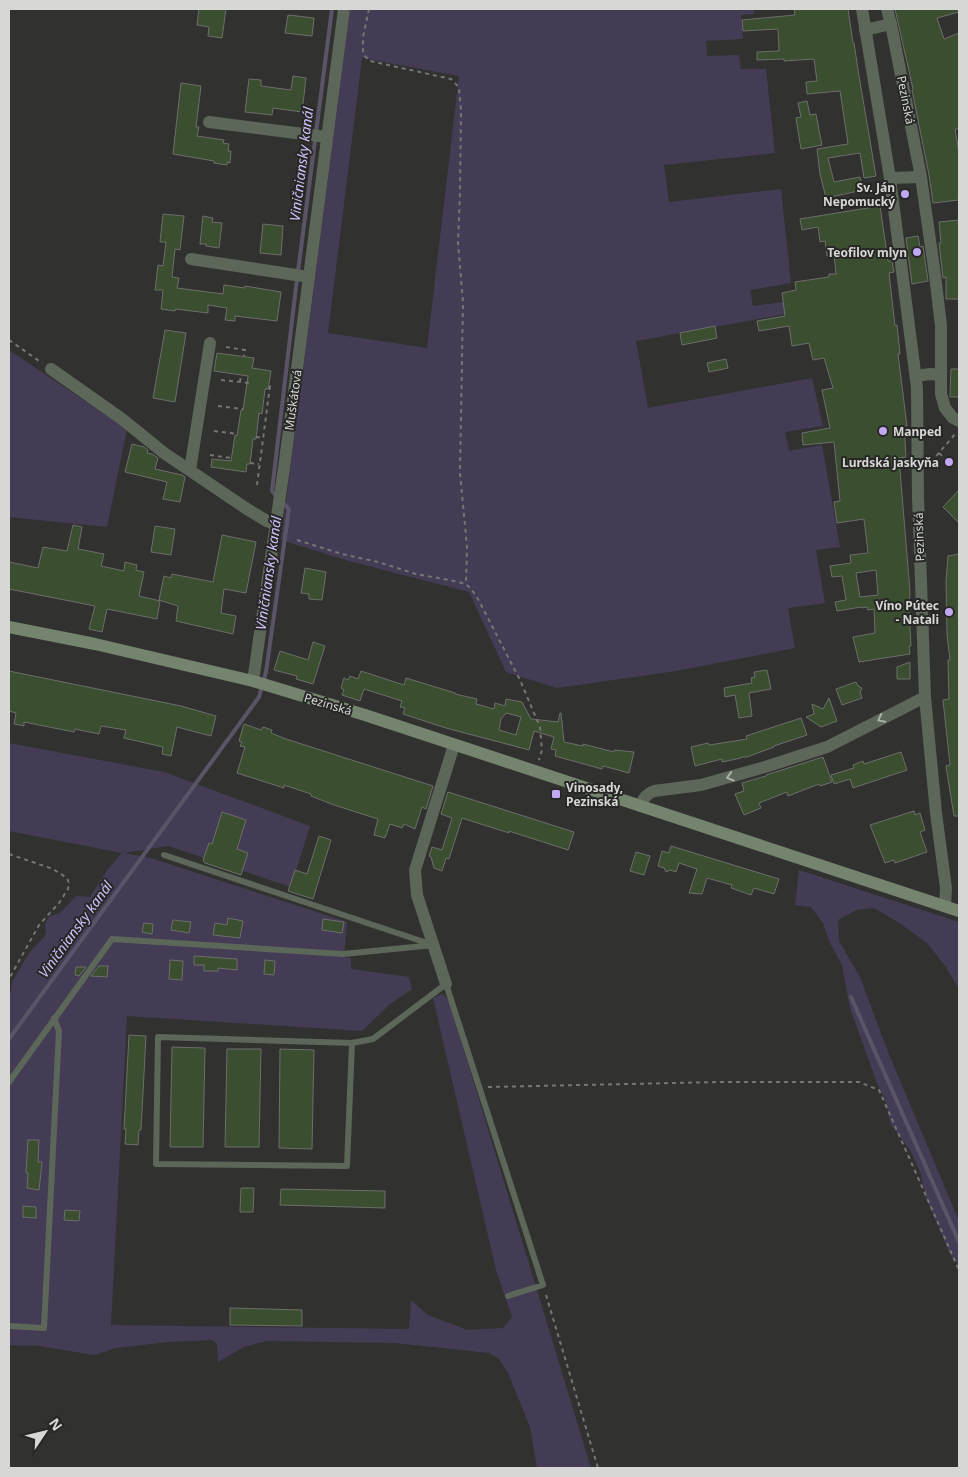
<svg xmlns="http://www.w3.org/2000/svg" width="968" height="1477" font-family="'Noto Sans',sans-serif">
  <style>
    .green { fill: #443c55; fill-rule: evenodd }
    .lines { fill: none; stroke-linecap: round; stroke-linejoin: round }
    .stream { stroke: #5b5467; stroke-width: 4 }
    .building { fill: #3b4e30; stroke: #6c6e6b; fill-rule: evenodd }
    .path { stroke: #757674; stroke-width: 2; stroke-dasharray: 4 4; stroke-linecap: butt }
    .service { stroke: #5d6759; stroke-width: 6 }
    .minor { stroke: #5d6759; stroke-width: 12 }
    .secondary { stroke: #75846e; stroke-width: 12 }
    .oneway { stroke: #acb0aa }
    .poi-dot { fill: #c1a8f3; stroke: #272826; stroke-width: 2 }
    .labels { text-anchor: middle; dominant-baseline: central; stroke-width: 4; stroke-linejoin: round; paint-order: stroke }
    .street-label { font-size: 12px; fill: #d7d8d6; stroke: #272826 }
    .poi-label { font-size: 12px; font-weight: bold; fill: #d7d8d6; stroke: #272826; text-anchor: end }
    .water-label { font-size: 14px; font-style: italic; fill: #d1bffa; stroke: #272826 }
  </style>
  <rect width="100%" height="100%" fill="#313230"/>
  <g class="green">
    <path d="M350 9H754V14L741 15 743 39 706 41 707 56 739 55 741 69H766L775 153 664 165 669 202 781 189 791 283 750 290 753 306 783 302 786 314 636 341 648 408 812 378 823 426 785 432 789 451 822 445 840 547 816 550 825 603 788 608 795 648 676 671 557 688 506 672 469 592 349 561 281 540ZM362 58 459 76 427 348 328 333Z"/>
    <path d="M9 350 127 429 107 527 9 517Z"/>
    <path d="M9 743 164 772 310 826 291 887 168 846 124 853 151 858 347 922 344 957 351 958V969L409 977 412 989 390 1004 362 1031 127 1016 111 1325 409 1329 411 1300 428 1315 467 1330 503 1328 512 1317 496 1270 433 998 443 994 449 1001 591 1468H537L530 1427 508 1373 499 1359 489 1353 395 1343 266 1341 244 1347 218 1362 217 1345 213 1340 169 1342 116 1348 94 1355 39 1346 9 1345V994L11 992 12 982 29 953 44 937 46 932 45 924 49 917 61 912 76 896 90 897 108 869 122 853 9 831Z"/>
    <path d="M799 870 959 922V989L946 967 927 943 901 924 874 908 856 910 838 920 839 941 860 977 888 1052 959 1221V1265L950 1254 926 1198 921 1174 910 1150 891 1125 885 1099 877 1083 850 1008 842 965 830 943 823 923 811 907 795 905Z"/>
  </g>
  <g class="lines">
    <g class="stream">
      <path d="M276 496 272 491 296 287 332 9"/>
      <path d="M851 997 959 1242"/>
      <path d="M9 1039 259 697 266 672 289 509 283 503"/>
    </g>
  </g>
  <g class="building">
    <path d="M199 9H226L222 38 208 36 209 27 197 25Z"/>
    <path d="M794 9H848L853 43H854L859 76 876 176 864 178 860 153 828 158 834 182 860 177 863 190 826 198 820 174 817 149 848 144 840 91 807 94 806 82 817 81 814 59 784 61V59L757 60V52L779 51 778 29 743 31 742 20 795 15Z"/>
    <path d="M895 9H959V12L937 18 944 39 959 33V129H955L959 153V200L933 203 929 175 912 90 913 89Z"/>
    <path d="M288 15 314 18 312 36 285 33Z"/>
    <path d="M293 76 306 78 302 112 273 108 272 115 245 112 249 79 261 80V86L291 90Z"/>
    <path d="M181 83 201 86 196 127H199L197 136 224 140 223 143 229 144 228 151H231L230 163 227 162V165L214 163V161L173 154Z"/>
    <path d="M807 101 810 115 816 114 822 145 801 149 796 118 801 117 798 103Z"/>
    <path d="M880 206 888 261H892L894 272 889 273 895 326 897 325 900 354H898L907 426H904L906 457 899 458 910 592 909 613 911 646H909L910 654 859 662 853 637 875 633 874 609 868 610 867 607 862 608 861 607 837 611 835 602 846 600 842 576 832 577 830 566 851 563 850 555 868 553 864 519 837 523 834 502 840 501 834 442 803 445 802 433 830 428 822 390 833 388 824 358 813 360 809 343 792 346 789 326 759 331 757 321 785 316 782 293 796 290 795 282 829 277V274H836L834 255 827 256 825 241 820 242 818 227 802 230 800 219ZM876 570 878 595 860 597 856 573Z"/>
    <path d="M163 214 184 216 180 250 175 249 172 277 179 278 177 288 223 294 224 285 245 288V286L281 292 277 321 235 316V321L225 320 227 308 208 305V313L175 309V311L161 309 163 290H155L158 265 163 266 166 242H160Z"/>
    <path d="M203 216 213 218 212 222 222 223 219 248 206 246V244H200Z"/>
    <path d="M959 220V299H946V277L943 278 939 243H941L939 222Z"/>
    <path d="M263 224 283 226 281 255 260 253Z"/>
    <path d="M918 236 920 247 923 246 928 281 912 284 906 238Z"/>
    <path d="M715 326 717 338 682 345 680 333Z"/>
    <path d="M165 330 186 333 175 402 153 398Z"/>
    <path d="M217 353 254 358 252 368 271 371 268 389H265L262 414 259 413 256 439H253L250 464H247L246 472 211 467 212 459 231 461 235 435 237 436 241 410H243L248 376 214 371Z"/>
    <path d="M726 359 728 368 709 372 707 363Z"/>
    <path d="M951 369H959V397H950Z"/>
    <path d="M132 444 144 447 148 450 147 453 152 454 158 458 155 469 182 475 185 477 180 502 163 499 167 482 125 472Z"/>
    <path d="M959 490V523L943 507Z"/>
    <path d="M73 525 82 527 78 549 104 554 101 566 124 571 125 562 137 565 136 570 144 572 139 596 160 601 157 619 107 609 102 632 89 629 95 606 9 589V562L38 568 43 547 67 551Z"/>
    <path d="M155 526 175 529 171 555 151 552Z"/>
    <path d="M222 535 256 542 246 593 224 589 221 613 236 616 233 634 176 621 178 606 159 600 164 576 171 578 172 574 213 582Z"/>
    <path d="M959 554V816H954L946 766 950 765 943 700 949 699 948 660H950L947 635 946 581 948 556Z"/>
    <path d="M305 568 326 572 322 600 309 599V594L301 593Z"/>
    <path d="M313 642 325 646 313 684 296 679 297 676 274 670 280 651 308 660Z"/>
    <path d="M910 662V679H897V667Z"/>
    <path d="M767 670 771 689 749 693 752 716 739 718 735 695 725 697 724 688 752 683 751 678 755 677 754 672Z"/>
    <path d="M9 671 181 706 216 716 211 736 177 727 171 756 162 754 163 747 124 738 126 730 101 726 99 734 75 729 74 732 24 722V726L14 724 16 713 9 711Z"/>
    <path d="M361 671 404 685 406 678 455 693V694L477 699 476 704 494 709 495 703 505 706 506 699 522 702 531 719 558 722 560 713H561L564 742 583 746V744L614 752V750L634 752 629 773 603 766 602 769 555 756 556 750 551 749 554 737 534 731 529 750 446 728 403 714 405 708 400 707 402 701 364 689 360 701 342 695 344 690 341 688 344 678 348 680 350 676 358 679ZM506 713 521 717 516 735 499 730 501 719Z"/>
    <path d="M856 682 858 686 862 688 860 692 862 698 842 705 836 689Z"/>
    <path d="M829 698 837 721 821 727 806 717 814 714 812 704 823 709Z"/>
    <path d="M801 718 807 735 774 746V747L747 757H741V758L722 762V759L695 766 691 747 708 743 709 745 747 739 746 736Z"/>
    <path d="M244 724 261 730 263 727 272 730 271 733 286 739 433 786 426 809 422 807 415 829 404 824 402 828 390 824 385 838 374 835 378 819 334 805 311 796V794L284 785V788L237 773 245 747 240 746 242 742 239 741Z"/>
    <path d="M901 752 907 770 853 788 850 779 834 784 831 775 854 768 853 765 863 761 864 764Z"/>
    <path d="M823 757 832 782 820 786 819 784 788 796 787 792 759 803 761 808 744 815 735 794 744 791 742 783 766 776V775Z"/>
    <path d="M448 792 574 832 568 850 509 831V833L462 818 449 859 446 858 442 871 434 868 431 857 429 856 432 847 442 850 452 818 441 814Z"/>
    <path d="M914 811 915 815 920 813 925 830 920 832 927 852 895 863 894 860 885 863 870 825Z"/>
    <path d="M222 812 246 820 237 849 248 853 241 875 205 863 203 860 209 843 212 844Z"/>
    <path d="M319 836 331 840 313 899 288 891 295 870 307 874Z"/>
    <path d="M671 846 779 879 774 894 754 888 751 895 731 888 732 885 707 878 702 894 689 893 697 869 679 863 676 872 670 870 666 872 664 868 658 866 662 851 669 853Z"/>
    <path d="M636 852 650 856 644 875 630 871Z"/>
    <path d="M228 918 243 921 240 938 213 935 215 923 227 925Z"/>
    <path d="M323 919 344 922 342 933 322 930Z"/>
    <path d="M173 920 191 922 189 933 171 930Z"/>
    <path d="M144 923 153 924 152 934 142 932Z"/>
    <path d="M194 956 237 959V970L218 968V971H204V965H194Z"/>
    <path d="M170 960 183 961 182 980 169 979Z"/>
    <path d="M265 960 275 961 274 975 264 974Z"/>
    <path d="M99 966H108L107 977 91 976Z"/>
    <path d="M76 967H86L79 976 75 975Z"/>
    <path d="M129 1035 146 1036 141 1130H139L138 1145 125 1144 126 1129H124Z"/>
    <path d="M172 1047 205 1048 203 1147H170Z"/>
    <path d="M227 1049H261L259 1147H225Z"/>
    <path d="M280 1049 314 1050 312 1149 279 1148Z"/>
    <path d="M28 1140H39L38 1162H42L39 1190 27 1188 28 1173H26Z"/>
    <path d="M241 1188H254L253 1212H240Z"/>
    <path d="M281 1189 385 1191V1208L280 1205Z"/>
    <path d="M23 1206 36 1207V1218L23 1217Z"/>
    <path d="M65 1210 80 1211 79 1221 64 1220Z"/>
    <path d="M230 1308 302 1310V1326L230 1325Z"/>
  </g>
  <g class="lines">
    <g class="path">
      <path d="M369 9 363 37V54L370 61 451 79 456 84 459 88 461 111 460 193 458 243 463 302 460 473 467 547 466 584"/>
      <path d="M9 340 42 363"/>
      <path d="M226 347 245 350 244 356"/>
      <path d="M221 380 250 383"/>
      <path d="M240 382 241 375"/>
      <path d="M218 406 243 409"/>
      <path d="M214 431 237 434"/>
      <path d="M256 437 263 438"/>
      <path d="M939 453 948 462"/>
      <path d="M210 455 231 458"/>
      <path d="M931 462 956 433"/>
      <path d="M250 463 259 464"/>
      <path d="M257 485 270 386H268"/>
      <path d="M297 540 342 554 378 562 416 574 449 580 466 584 472 590 478 599 520 680 540 727 542 750 539 760"/>
      <path d="M9 854 53 869 67 878 69 883 68 889 59 903 39 925 9 979"/>
      <path d="M488 1087 720 1082H859L879 1090 959 1270"/>
      <path d="M546 1295 598 1468"/>
    </g>
    <g class="service">
      <path d="M164 855 430 944"/>
      <path d="M352 1043 347 1166 156 1164 158 1037 352 1043 373 1039 446 984 543 1285 508 1296"/>
      <path d="M9 1082 112 939 343 954 434 945"/>
      <path d="M9 1326 44 1328 59 1031 54 1018"/>
    </g>
    <g class="minor">
      <path d="M862 9 890 178 917 388 918 496 925 697 936 813 946 888 945 906"/>
      <path d="M887 9 891 24 921 177 935 275 941 326V394L945 408 953 418 959 421"/>
      <path d="M865 30 891 24"/>
      <path d="M209 122 327 137"/>
      <path d="M890 178 921 177"/>
      <path d="M191 259 309 277"/>
      <path d="M51 369 122 419 164 453 247 509 267 521 276 524"/>
      <path d="M916 376 930 374 941 375"/>
      <path d="M190 470 210 343"/>
      <path d="M253 681 284 468 344 9"/>
      <path d="M640 806C644 798 646 794 654 791L701 785 765 767 827 747 925 697"/>
      <path d="M446 984 417 895 415 870 454 745"/>
    </g>
    <path class="secondary" d="M9 627 95 644 253 681 365 715 959 911"/>
  </g>
  <defs><path id="oneway-chevron" d="M-2-3.5L2.5 0L-2 3.5" fill="none" stroke-width="1.6" stroke-linecap="round" stroke-linejoin="round" transform="scale(1.25)"/></defs>
  <g class="oneway">
    <use href="#oneway-chevron" transform="translate(881 719) rotate(154)"/>
    <use href="#oneway-chevron" transform="translate(730 777) rotate(164)"/>
  </g>
  <g class="poi-dot">
    <circle cx="905" cy="194" r="5"/>
    <circle cx="917" cy="252" r="5"/>
    <circle cx="883" cy="431" r="5"/>
    <circle cx="949" cy="462" r="5"/>
    <circle cx="949" cy="612" r="5"/>
    <rect x="551" y="789" width="10" height="10" rx="2.5"/>
  </g>
  <g class="labels">
    <g class="street-label">
      <text transform="translate(906 100) rotate(79)">Pezinská</text>
      <text transform="translate(293 400) rotate(-82)">Muškátová</text>
      <text transform="translate(919 537) rotate(-92)">Pezinská</text>
      <text transform="translate(328 704) rotate(17)">Pezinská</text>
    </g>
    <g class="poi-label">
      <text x="895" y="187">Sv. Ján<tspan x="895" dy="14">Nepomucký</tspan></text>
      <text x="907" y="252">Teofilov mlyn</text>
      <text x="893" y="431" text-anchor="start">Manped</text>
      <text x="939" y="462">Lurdská jaskyňa</text>
      <text x="939" y="605">Víno Pútec<tspan x="939" dy="14">- Natali</tspan></text>
      <text x="566" y="787" text-anchor="start">Vinosady,<tspan x="566" dy="14">Pezinská</tspan></text>
    </g>
    <g class="water-label">
      <text transform="translate(301 164) rotate(-83)">Viničniansky kanál</text>
      <text transform="translate(268 573) rotate(-82)">Viničniansky kanál</text>
      <text transform="translate(75 929) rotate(-54)">Viničniansky kanál</text>
    </g>
  </g>
  <rect width="968" height="1477" fill="none" stroke="#d7d8d6" stroke-width="20"/>
  <g transform="translate(45 1432) rotate(55)" stroke="#272826" stroke-width="4" paint-order="stroke">
  <path d="M0-4L9 19L0 12L-9 19Z" fill="#d7d8d6"/>
  <text y="-8" font-size="14" font-weight="bold" text-anchor="middle" fill="#d7d8d6">N</text>
  </g>
</svg>
